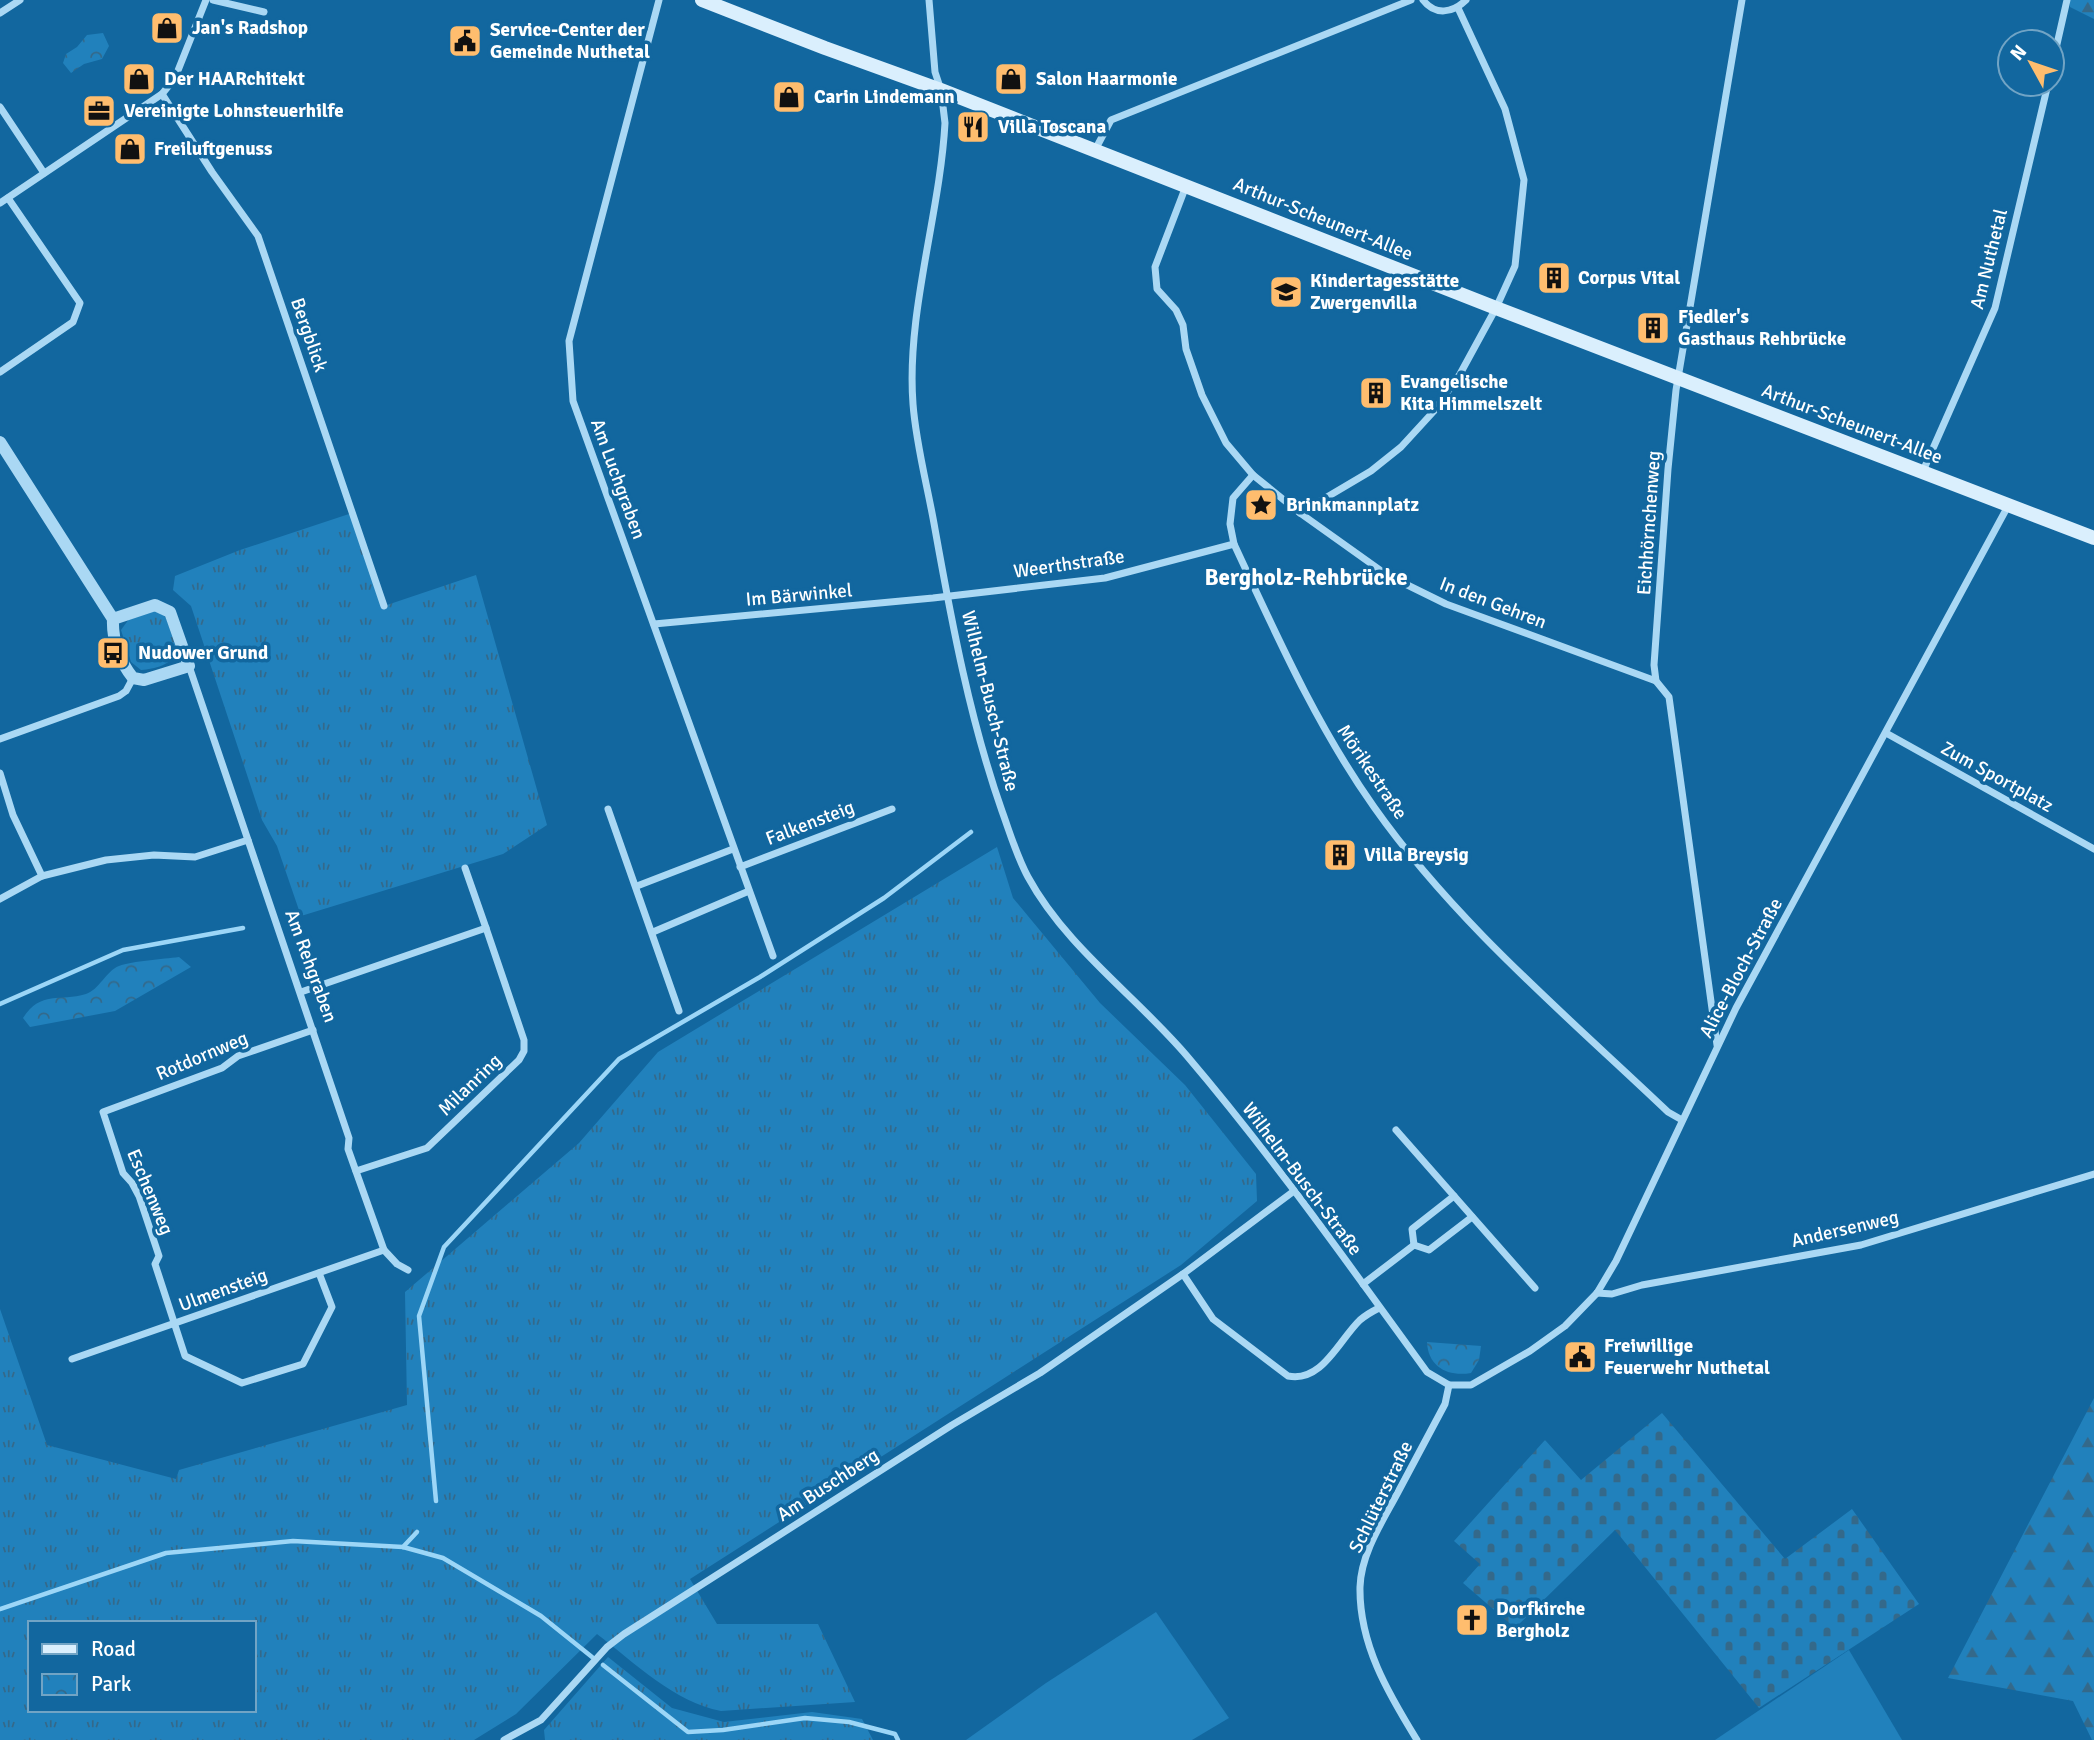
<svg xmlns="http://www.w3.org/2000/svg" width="2094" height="1740" font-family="Signika,sans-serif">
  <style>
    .grass { fill: url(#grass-tufts); fill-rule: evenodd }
    .forest { fill: url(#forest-firs) }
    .cemetery { fill: url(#cemetery-stones) }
    .park { fill: url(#park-crowns) }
    .garden { fill: #2181bc }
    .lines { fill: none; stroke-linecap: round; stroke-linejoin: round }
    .stream { stroke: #9cd6f7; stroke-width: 4.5 }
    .minor { stroke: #aad8f4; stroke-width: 7 }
    .tertiary { stroke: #aad8f4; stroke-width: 12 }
    .secondary { stroke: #daeffd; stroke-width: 14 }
    .labels { text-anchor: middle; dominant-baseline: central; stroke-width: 7; stroke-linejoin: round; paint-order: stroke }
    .poi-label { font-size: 19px; font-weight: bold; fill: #fff; stroke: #12679f; text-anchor: start }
    .street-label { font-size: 19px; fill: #fff; stroke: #12679f }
    .quarter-label { font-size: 23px; font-weight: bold; fill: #fff; stroke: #12679f }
  </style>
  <defs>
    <pattern id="grass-tufts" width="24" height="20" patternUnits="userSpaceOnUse" patternTransform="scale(1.75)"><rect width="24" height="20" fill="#2181bc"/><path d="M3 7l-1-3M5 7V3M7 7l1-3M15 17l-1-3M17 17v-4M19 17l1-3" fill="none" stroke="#34698a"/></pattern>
    <pattern id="forest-firs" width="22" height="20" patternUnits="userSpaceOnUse" patternTransform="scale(1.75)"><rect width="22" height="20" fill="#2181bc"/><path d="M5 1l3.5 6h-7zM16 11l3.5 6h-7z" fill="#34698a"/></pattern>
    <pattern id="cemetery-stones" width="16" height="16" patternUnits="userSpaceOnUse" patternTransform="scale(1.75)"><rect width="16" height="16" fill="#2181bc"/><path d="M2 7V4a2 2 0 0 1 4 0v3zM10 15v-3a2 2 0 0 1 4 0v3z" fill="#34698a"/></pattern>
    <pattern id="park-crowns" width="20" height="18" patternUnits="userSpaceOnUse" patternTransform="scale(1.75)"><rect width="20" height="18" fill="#2181bc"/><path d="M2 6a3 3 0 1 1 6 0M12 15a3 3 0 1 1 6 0" fill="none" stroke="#34698a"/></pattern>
  </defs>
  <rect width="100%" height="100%" fill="#12679f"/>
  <g class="grass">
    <path d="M352 513 384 606 476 575 547 825 503 854 301 916 277 846 262 820 191 606 173 590 175 576 240 550Z"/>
    <path d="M154 611 162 614 166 618 177 651C172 665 154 669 141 670L131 662 121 630 129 619Z"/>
    <path d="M997 847 1013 898 1100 1003 1185 1085 1256 1174 1257 1201 1181 1265 690 1579 717 1624H818L855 1702 721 1711C674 1702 635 1663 597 1634L516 1714 474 1740H0V1309L47 1445 176 1479 179 1470 407 1405 405 1292 579 1143 658 1052ZM30 1623H254V1710H30Z"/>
    <path d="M608 1657 672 1708 724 1722 812 1712 862 1719 873 1740H545L544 1730Z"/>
  </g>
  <g class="forest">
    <path d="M2070 0H2094V19L2070 7Z"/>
    <path d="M2094 1398V1740H2092L2073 1701 1948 1678Z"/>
  </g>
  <path class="cemetery" d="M1662 1413 1785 1559 1852 1509 1919 1604 1759 1708 1615 1530 1515 1628 1463 1583 1480 1564 1454 1541 1545 1440 1581 1480Z"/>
  <g class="park">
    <path d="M103 33 109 46 102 59 84 64 71 73 63 63 66 54 77 47 87 35Z"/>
    <path d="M179 957 191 967 115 1011 30 1027 23 1018C41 990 60 1002 86 994 99 990 106 971 119 966 133 961 163 959 179 957Z"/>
    <path d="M1427 1342 1481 1346 1479 1360 1471 1373C1448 1377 1428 1367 1427 1342Z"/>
  </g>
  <g class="garden">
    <path d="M1156 1612 1229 1718 1192 1740H966L1046 1683Z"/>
    <path d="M1849 1650 1902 1740H1715Z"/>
  </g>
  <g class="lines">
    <g class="stream">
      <path d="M0 1004 123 950 243 928"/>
      <path d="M436 1501 419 1316 444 1247 619 1059 760 977 884 898 971 832"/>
      <path d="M403 1547 417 1532"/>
      <path d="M0 1609 166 1553 293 1541 403 1547 443 1558 541 1616 592 1657"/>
      <path d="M603 1665 688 1732 723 1730 805 1718 849 1722 895 1734 898 1740"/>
    </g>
    <g class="minor">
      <path d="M213 0 264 12"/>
      <path d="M659 0 569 341 573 401 773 956"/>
      <path d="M929 0 935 72 941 90 945 123C940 214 906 313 913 404 916 445 928 488 935 529 952 624 970 720 1002 811 1010 833 1017 857 1028 877 1066 947 1136 996 1187 1056 1273 1157 1349 1265 1427 1372L1449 1385H1471L1530 1351 1565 1326 1597 1293 1616 1261 1736 1008 2008 506"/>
      <path d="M1423 0C1435 16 1453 13 1466 0"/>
      <path d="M0 13 20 0"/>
      <path d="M2052 66 2067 0"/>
      <path d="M162 94 212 172 258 236 384 606"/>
      <path d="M0 107 44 173"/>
      <path d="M1095 150 1111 120 1411 0"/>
      <path d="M1186 186 1155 267 1157 289 1176 310 1183 325 1186 349 1202 395 1226 443 1253 475 1300 513 1387 575 1446 604 1656 681"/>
      <path d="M0 203 162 94 175 78 206 0"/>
      <path d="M0 372 73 322 80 303 8 198"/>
      <path d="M1923 471 1995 308 2048 84"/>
      <path d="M1253 475 1233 498 1230 524 1234 544C1276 634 1316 725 1374 807 1455 922 1566 1015 1668 1112L1682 1120"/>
      <path d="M1300 513 1371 471 1401 447 1434 411 1460 374 1496 308 1515 266 1524 180 1505 109 1458 8"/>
      <path d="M654 624 933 598 1105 578 1234 544"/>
      <path d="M189 666 349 1138 348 1149 384 1250 397 1264 408 1270"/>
      <path d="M1886 733 2094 849"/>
      <path d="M0 739 119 696 126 691 133 678"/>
      <path d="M0 773 13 815 42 876"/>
      <path d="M608 809 679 1011"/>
      <path d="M740 867 892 809"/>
      <path d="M465 868 486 928"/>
      <path d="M637 886 733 849"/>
      <path d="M0 899 42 876 106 860 154 855 195 857 248 840"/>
      <path d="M653 932 749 891"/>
      <path d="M301 992 486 928 524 1040V1051L519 1060 427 1148 356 1171"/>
      <path d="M313 1030 238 1056 222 1068 103 1112 123 1173 132 1183 139 1196 159 1256 155 1264 185 1356 242 1383 303 1364 332 1307 319 1273"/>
      <path d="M1717 1045 1669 697 1656 681 1654 665 1668 469 1676 390 1742 0"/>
      <path d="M1396 1130 1535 1288"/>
      <path d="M1414 1245 1429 1250 1472 1217"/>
      <path d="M1414 1245 1412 1229 1454 1196"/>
      <path d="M1183 1274 1213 1319 1288 1376C1322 1383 1339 1340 1360 1320 1366 1315 1373 1311 1379 1308"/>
      <path d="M1363 1284 1414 1245"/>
      <path d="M1597 1293 1612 1294 1642 1285 1861 1245 2094 1174"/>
      <path d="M72 1359 384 1250"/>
      <path d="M504 1740 541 1720 607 1647 624 1634 952 1425 1040 1373 1183 1274 1294 1191"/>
      <path d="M1417 1740C1388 1693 1359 1644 1360 1587 1361 1554 1382 1522 1397 1494 1413 1464 1429 1434 1445 1404L1449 1385"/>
    </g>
    <path class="tertiary" d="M0 442 113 619C112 640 120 662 133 678L144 680 189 666 170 612 155 605 113 619"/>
    <path class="secondary" d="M702 0 825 48 941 90 1496 308 2094 538"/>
  </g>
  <defs>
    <symbol id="shop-square" viewBox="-11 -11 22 22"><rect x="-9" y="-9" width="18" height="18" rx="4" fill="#ffbd6e" stroke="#12679f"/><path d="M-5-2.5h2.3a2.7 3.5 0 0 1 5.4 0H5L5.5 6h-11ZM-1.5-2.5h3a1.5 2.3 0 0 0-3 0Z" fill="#111"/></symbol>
    <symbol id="civic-square" viewBox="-11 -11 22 22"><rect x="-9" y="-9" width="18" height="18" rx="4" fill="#ffbd6e" stroke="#12679f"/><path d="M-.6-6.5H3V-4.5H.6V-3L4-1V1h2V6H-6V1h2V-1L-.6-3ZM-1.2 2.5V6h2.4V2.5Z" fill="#111"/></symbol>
    <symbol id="office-square" viewBox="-11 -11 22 22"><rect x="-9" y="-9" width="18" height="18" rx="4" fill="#ffbd6e" stroke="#12679f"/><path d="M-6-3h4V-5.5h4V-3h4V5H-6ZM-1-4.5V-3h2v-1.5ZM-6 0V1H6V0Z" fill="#111"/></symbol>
    <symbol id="restaurant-square" viewBox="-11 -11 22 22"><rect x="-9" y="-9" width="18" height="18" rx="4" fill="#ffbd6e" stroke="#12679f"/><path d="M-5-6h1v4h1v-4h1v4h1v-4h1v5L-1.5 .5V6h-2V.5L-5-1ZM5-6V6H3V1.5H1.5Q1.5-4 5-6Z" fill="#111"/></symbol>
    <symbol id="building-square" viewBox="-11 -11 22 22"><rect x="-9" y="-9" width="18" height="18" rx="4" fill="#ffbd6e" stroke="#12679f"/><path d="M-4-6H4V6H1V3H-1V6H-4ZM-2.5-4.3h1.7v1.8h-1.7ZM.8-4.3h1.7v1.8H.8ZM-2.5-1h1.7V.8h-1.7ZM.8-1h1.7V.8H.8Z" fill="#111"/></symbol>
    <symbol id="school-square" viewBox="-11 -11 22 22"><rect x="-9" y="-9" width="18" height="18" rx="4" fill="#ffbd6e" stroke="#12679f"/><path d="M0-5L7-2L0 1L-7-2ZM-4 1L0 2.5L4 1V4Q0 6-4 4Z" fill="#111"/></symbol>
    <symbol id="sight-square" viewBox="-11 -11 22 22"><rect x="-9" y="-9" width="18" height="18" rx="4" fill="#ffbd6e" stroke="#12679f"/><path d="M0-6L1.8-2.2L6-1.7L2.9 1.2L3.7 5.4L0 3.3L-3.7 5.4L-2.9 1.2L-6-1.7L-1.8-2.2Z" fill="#111"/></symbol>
    <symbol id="bus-square" viewBox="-11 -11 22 22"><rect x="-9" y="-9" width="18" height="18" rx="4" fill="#ffbd6e" stroke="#12679f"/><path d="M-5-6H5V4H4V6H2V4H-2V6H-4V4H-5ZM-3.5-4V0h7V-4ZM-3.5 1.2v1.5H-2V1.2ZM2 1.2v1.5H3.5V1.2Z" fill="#111"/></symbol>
    <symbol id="church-square" viewBox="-11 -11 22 22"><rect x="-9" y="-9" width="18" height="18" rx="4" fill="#ffbd6e" stroke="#12679f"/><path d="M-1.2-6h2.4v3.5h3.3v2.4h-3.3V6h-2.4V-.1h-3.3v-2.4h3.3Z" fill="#111"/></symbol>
  </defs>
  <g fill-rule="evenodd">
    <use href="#shop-square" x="148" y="9" width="38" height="38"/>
    <use href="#civic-square" x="446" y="22" width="38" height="38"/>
    <use href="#shop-square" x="120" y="60" width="38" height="38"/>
    <use href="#shop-square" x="992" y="60" width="38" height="38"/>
    <use href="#shop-square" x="770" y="78" width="38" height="38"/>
    <use href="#office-square" x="80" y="92" width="38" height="38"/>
    <use href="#restaurant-square" x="954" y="108" width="38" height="38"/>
    <use href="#shop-square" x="111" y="130" width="38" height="38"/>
    <use href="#building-square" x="1535" y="259" width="38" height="38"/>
    <use href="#school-square" x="1267" y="273" width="38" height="38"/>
    <use href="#building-square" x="1634" y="309" width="38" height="38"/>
    <use href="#building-square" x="1357" y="374" width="38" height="38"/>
    <use href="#sight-square" x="1242" y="486" width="38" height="38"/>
    <use href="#bus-square" x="94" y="634" width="38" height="38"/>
    <use href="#building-square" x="1321" y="836" width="38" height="38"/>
    <use href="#civic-square" x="1561" y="1338" width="38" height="38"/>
    <use href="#church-square" x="1453" y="1601" width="38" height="38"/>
  </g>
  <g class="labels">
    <g class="poi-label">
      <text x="192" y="28">Jan's Radshop</text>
      <text x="490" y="30">Service-Center der<tspan x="490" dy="22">Gemeinde Nuthetal</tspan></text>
      <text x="164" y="79">Der HAARchitekt</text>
      <text x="1036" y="79">Salon Haarmonie</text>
      <text x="814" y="97">Carin Lindemann</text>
      <text x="124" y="111">Vereinigte Lohnsteuerhilfe</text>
      <text x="998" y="127">Villa Toscana</text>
      <text x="154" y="149">Freiluftgenuss</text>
      <text x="1578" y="278">Corpus Vital</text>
      <text x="1310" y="281">Kindertagesstätte<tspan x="1310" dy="22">Zwergenvilla</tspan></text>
      <text x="1678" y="317">Fiedler's<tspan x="1678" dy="22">Gasthaus Rehbrücke</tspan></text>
      <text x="1400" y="382">Evangelische<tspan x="1400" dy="22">Kita Himmelszelt</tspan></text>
      <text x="1286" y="505">Brinkmannplatz</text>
      <text x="138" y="653">Nudower Grund</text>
      <text x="1364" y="855">Villa Breysig</text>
      <text x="1604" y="1346">Freiwillige<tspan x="1604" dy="22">Feuerwehr Nuthetal</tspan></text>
      <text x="1496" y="1609">Dorfkirche<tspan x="1496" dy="22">Bergholz</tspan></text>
    </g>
    <g class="street-label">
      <text transform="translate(1323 219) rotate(22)">Arthur-Scheunert-Allee</text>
      <text transform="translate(1989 259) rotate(-76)">Am Nuthetal</text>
      <text transform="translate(309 335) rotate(71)">Bergblick</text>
      <text transform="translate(1852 424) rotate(21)">Arthur-Scheunert-Allee</text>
      <text transform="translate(618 479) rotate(70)">Am Luchgraben</text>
      <text transform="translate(1649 523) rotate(-86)">Eichhörnchenweg</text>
      <text transform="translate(1069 564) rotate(-8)">Weerthstraße</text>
      <text transform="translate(799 595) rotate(-5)">Im Bärwinkel</text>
      <text transform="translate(1493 603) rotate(21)">In den Gehren</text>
      <text transform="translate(990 701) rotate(76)">Wilhelm-Busch-Straße</text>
      <text transform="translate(1372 772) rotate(56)">Mörikestraße</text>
      <text transform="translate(1997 777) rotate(29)">Zum Sportplatz</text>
      <text transform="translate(810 823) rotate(-21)">Falkensteig</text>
      <text transform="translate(311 966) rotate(70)">Am Rehgraben</text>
      <text transform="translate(1741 968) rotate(-62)">Alice-Bloch-Straße</text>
      <text transform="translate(202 1056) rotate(-23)">Rotdornweg</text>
      <text transform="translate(470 1085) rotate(-44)">Milanring</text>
      <text transform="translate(1302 1179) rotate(53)">Wilhelm-Busch-Straße</text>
      <text transform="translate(150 1192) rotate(67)">Eschenweg</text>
      <text transform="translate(1845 1229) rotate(-13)">Andersenweg</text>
      <text transform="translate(223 1290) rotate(-20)">Ulmensteig</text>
      <text transform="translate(828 1485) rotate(-33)">Am Buschberg</text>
      <text transform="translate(1381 1497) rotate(-64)">Schlüterstraße</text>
    </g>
    <g class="quarter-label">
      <text x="1306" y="577">Bergholz-Rehbrücke</text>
    </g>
  </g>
  <rect x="28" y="1621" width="228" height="91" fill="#12679f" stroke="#71a4c5" stroke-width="2"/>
  <rect x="42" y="1644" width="35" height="10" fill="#daeffd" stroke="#71a4c5" stroke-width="2"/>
  <text x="91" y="1656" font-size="21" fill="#ffffff">Road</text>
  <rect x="42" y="1674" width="35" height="21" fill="url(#park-crowns)" stroke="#71a4c5" stroke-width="2"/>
  <text x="91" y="1691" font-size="21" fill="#ffffff">Park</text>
  <g transform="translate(2031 63) rotate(310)"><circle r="33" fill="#12679f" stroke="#71a4c5" stroke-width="2"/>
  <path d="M0-5L12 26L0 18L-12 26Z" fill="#ffbd6e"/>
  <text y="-10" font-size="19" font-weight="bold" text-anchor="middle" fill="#ffffff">N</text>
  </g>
</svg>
